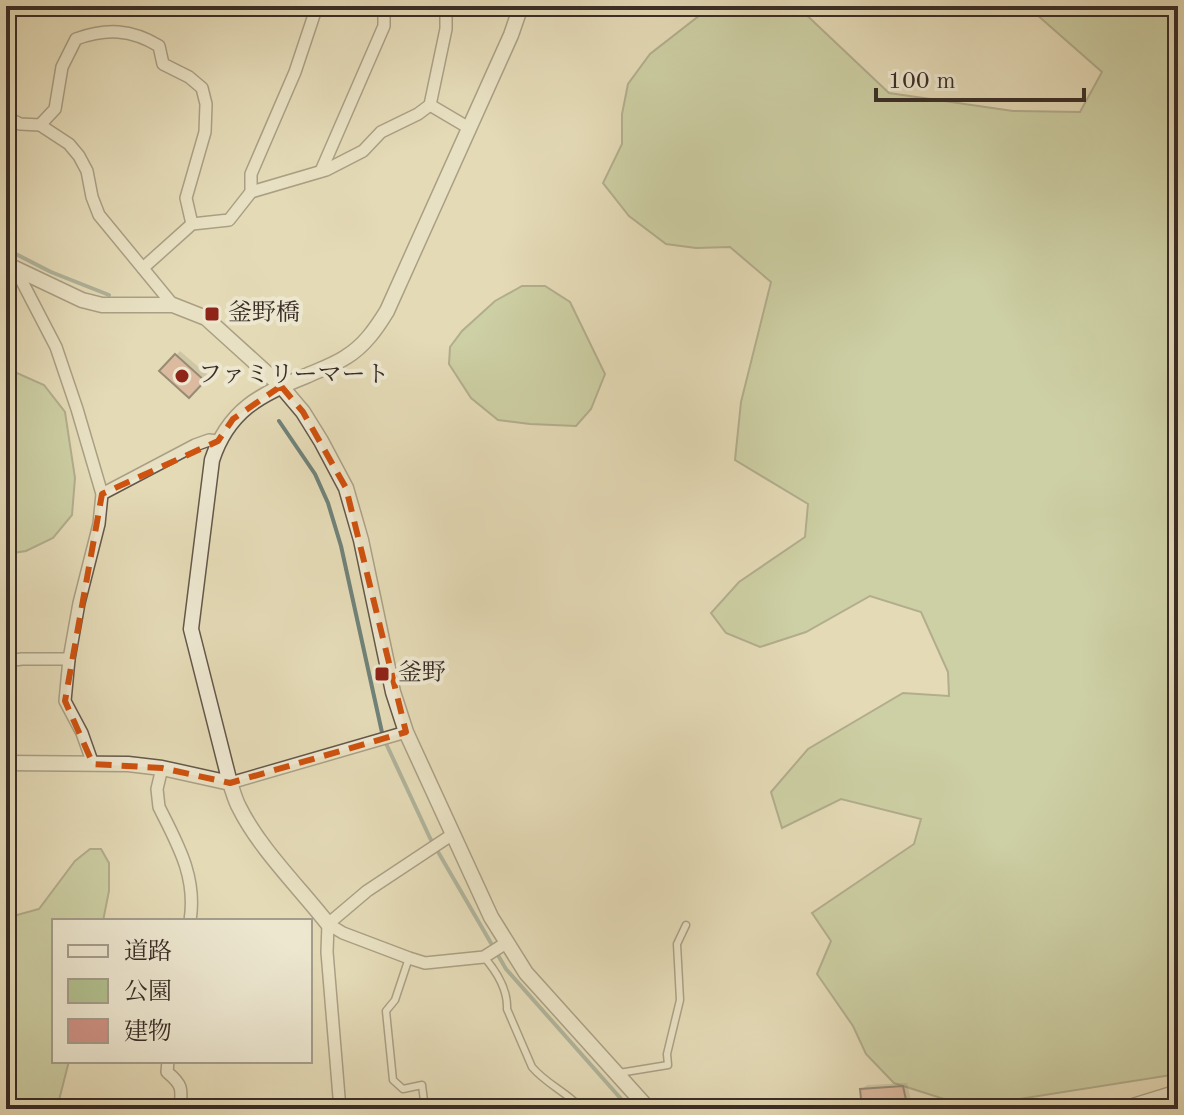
<svg xmlns="http://www.w3.org/2000/svg" width="1184" height="1115" font-family="'Old Standard TT','Noto Serif JP',serif">
  <style>
    .green { fill: #b2c08f; stroke: #76765a; stroke-width: 2 }
    .shadow { fill: #0003 }
    .lines { fill: none; stroke-linecap: round; stroke-linejoin: round }
    .stream { stroke: #708279; stroke-width: 4 }
    .building { fill: #d09385; stroke: #392d26; stroke-width: 2 }
    .service-casing { stroke: #64584a; stroke-width: 9 }
    .minor-casing { stroke: #64584a; stroke-width: 14 }
    .tertiary-casing { stroke: #64584a; stroke-width: 17 }
    .service { stroke: #ede7d0; stroke-width: 6 }
    .minor { stroke: #ede7d0; stroke-width: 11 }
    .tertiary { stroke: #ede7d0; stroke-width: 14 }
    .rail-casing { stroke: #392d26; stroke-width: 7 }
    .rail { stroke: #ede7d0; stroke-width: 4; stroke-dasharray: 12; stroke-linecap: butt }
    .marked { fill: none; stroke: #ce5210; stroke-width: 6; stroke-dasharray: 16 10; stroke-linejoin: round }
    .poi-dot { fill: #8f2418; stroke: #ede7d0; stroke-width: 3 }
    .labels { text-anchor: middle; dominant-baseline: central; stroke-width: 8; stroke-linejoin: round; paint-order: stroke }
    .poi-label { font-size: 24px; fill: #392d26; stroke: #ede7d0; text-anchor: start }
  </style>
  <rect width="100%" height="100%" fill="#e4dab6"/>
  <filter id="stains"><feTurbulence type="fractalNoise" baseFrequency=".0025" numOctaves="4"/><feColorMatrix values="0 0 0 0 .2 0 0 0 0 .09 0 0 0 0 .02 0 0 0 .5 -.17"/></filter>
  <radialGradient id="worn" r=".72"><stop offset=".6" stop-color="#630" stop-opacity="0"/><stop offset="1" stop-color="#630" stop-opacity=".3"/></radialGradient>
  <g class="green">
    <path d="M723 6H797L889 93 1013 111 1080 112 1102 72 1027 6H1178V1074L969 1107 894 1083 866 1054 853 1026 817 974 831 941 812 913 914 844 921 819 841 799 782 828 771 792 808 749 903 693 949 696 948 672 921 612 870 596 806 632 760 647 726 633 711 613 739 582 805 537 808 504 735 460 741 402 771 282 730 247 696 248 666 244 629 216 603 183 622 144V114L628 84 650 54 704 12Z"/>
    <path d="M522 286H545L570 302 605 374 591 409 576 426 530 424 498 420 471 398 449 364 450 347 462 331 495 301Z"/>
    <path d="M6 373H17L44 385 65 412 75 478 72 515 53 538 26 551 6 554Z"/>
    <path d="M90 849H101L109 863V891L103 921H54V1061H69L59 1100 53 1109H6V918L39 909 75 861Z"/>
  </g>
  <g class="shadow">
    <path d="M180 351 208 375 189 395 162 371Z"/>
    <path d="M907 1083 913 1109H864L862 1089 867 1085Z"/>
  </g>
  <g class="lines">
    <g class="stream">
      <path d="M6 249 51 272 109 295"/>
      <path d="M279 421 315 474 328 503 341 546 383 737 430 838 506 969 630 1109"/>
    </g>
  </g>
  <g class="building">
    <path d="M175 354 205 381 189 398 159 371Z"/>
    <path d="M903 1086 908 1109H862L860 1089Z"/>
  </g>
  <g class="lines">
    <defs>
      <g id="service">
        <path d="M484 957C497 972 508 989 507 1009L532 1067C546 1084 567 1092 582 1109"/>
        <path d="M409 958 395 1000 386 1011 393 1080 403 1089 422 1085 425 1109"/>
        <path d="M619 1073 668 1065 667 1054 680 1000 677 944 686 925"/>
      </g>
      <g id="minor">
        <path d="M430 105 469 128"/>
        <path d="M6 117 20 124 40 125 69 144 79 156 87 171 92 197 99 215 173 305"/>
        <path d="M40 125 55 109 62 67 76 39C106 28 131 29 159 46L163 64 189 77 202 88 206 104 205 132 186 198 192 224"/>
        <path d="M251 192 326 170 363 151 381 132 418 114 430 105 446 29V6"/>
        <path d="M15 268 56 347 77 409 102 494 99 524 79 603 69 659 65 701 82 733 93 764"/>
        <path d="M143 268 192 224 229 220 251 192V174L295 72 317 6 384 7V26L321 171"/>
        <path d="M102 494 195 445 209 440 218 441"/>
        <path d="M6 661 22 659H69"/>
        <path d="M162 768 157 789 159 807C178 845 197 877 190 921"/>
        <path d="M230 783 406 732"/>
        <path d="M328 924 343 933 409 958 425 963 484 957 506 943"/>
        <path d="M168 1061 167 1072C183 1085 182 1089 180 1109"/>
        <path d="M340 1109 327 952 328 924 367 891 453 834"/>
      </g>
      <g id="tertiary">
        <path d="M6 264 82 300 102 305H173L206 318 281 386 303 412 321 441 346 488 361 540 393 692 406 732 491 917 526 973 645 1105 651 1109"/>
        <path d="M6 763 128 764 162 768 230 783 191 629 212 460C228 411 260 394 306 376 319 370 334 365 346 357 364 346 376 329 387 311L511 35 521 6"/>
        <path d="M230 783C233 791 235 800 239 807 259 848 300 888 328 924"/>
        <path d="M1123 1109 1178 1092"/>
      </g>
    </defs>
    <use href="#service" class="service-casing"/>
    <use href="#minor" class="minor-casing"/>
    <use href="#tertiary" class="tertiary-casing"/>
    <use href="#service" class="service"/>
    <use href="#minor" class="minor"/>
    <use href="#tertiary" class="tertiary"/>
    <defs>
      <path id="rail" d="M1174 1109 1178 1108"/>
    </defs>
    <use href="#rail" class="rail-casing"/>
    <use href="#rail" class="rail"/>
  </g>
  <path d="M0 0H1184V1115H0ZM281 386 303 412 346 488 406 732 230 783 162 768 93 764 65 701 102 494 218 441 233 419Z" fill="#e4dab6" fill-opacity=".55" fill-rule="evenodd"/>
  <path class="marked" d="M281 386 303 412 346 488 406 732 230 783 162 768 93 764 65 701 102 494 218 441 233 419Z"/>
  <g class="poi-dot">
    <rect x="204" y="306" width="16" height="16" rx="4"/>
    <circle cx="182" cy="376" r="8"/>
    <rect x="374" y="666" width="16" height="16" rx="4"/>
  </g>
  <g class="labels">
    <g class="poi-label">
      <text x="228" y="314">釜野橋</text>
      <text x="198" y="376">ファミリーマート</text>
      <text x="398" y="674">釜野</text>
    </g>
  </g>
  <rect width="1184" height="1115" fill="none" stroke="#e4dab6" stroke-width="32"/>
  <rect x="8" y="8" width="1168" height="1099" fill="none" stroke="#392d26" stroke-width="4"/>
  <rect x="16" y="16" width="1152" height="1083" fill="none" stroke="#392d26" stroke-width="2"/>
  <rect x="52" y="919" width="260" height="144" fill="#ede7d0" stroke="#a59d8c" stroke-width="2"/>
  <rect x="68" y="945" width="40" height="12" fill="#ede7d0" stroke="#a59d8c" stroke-width="2"/>
  <text x="124" y="959" font-size="24" fill="#392d26">道路</text>
  <rect x="68" y="979" width="40" height="24" fill="#b2c08f" stroke="#a59d8c" stroke-width="2"/>
  <text x="124" y="999" font-size="24" fill="#392d26">公園</text>
  <rect x="68" y="1019" width="40" height="24" fill="#d09385" stroke="#a59d8c" stroke-width="2"/>
  <text x="124" y="1039" font-size="24" fill="#392d26">建物</text>
  <path d="M876 88v12h208v-12" fill="none" stroke="#392d26" stroke-width="4"/>
  <text x="888" y="88" font-size="24" fill="#392d26" stroke="#ede7d0" stroke-width="6" paint-order="stroke">100 m</text>
  <rect width="100%" height="100%" filter="url(#stains)"/>
  <rect width="100%" height="100%" fill="url(#worn)"/>
</svg>
